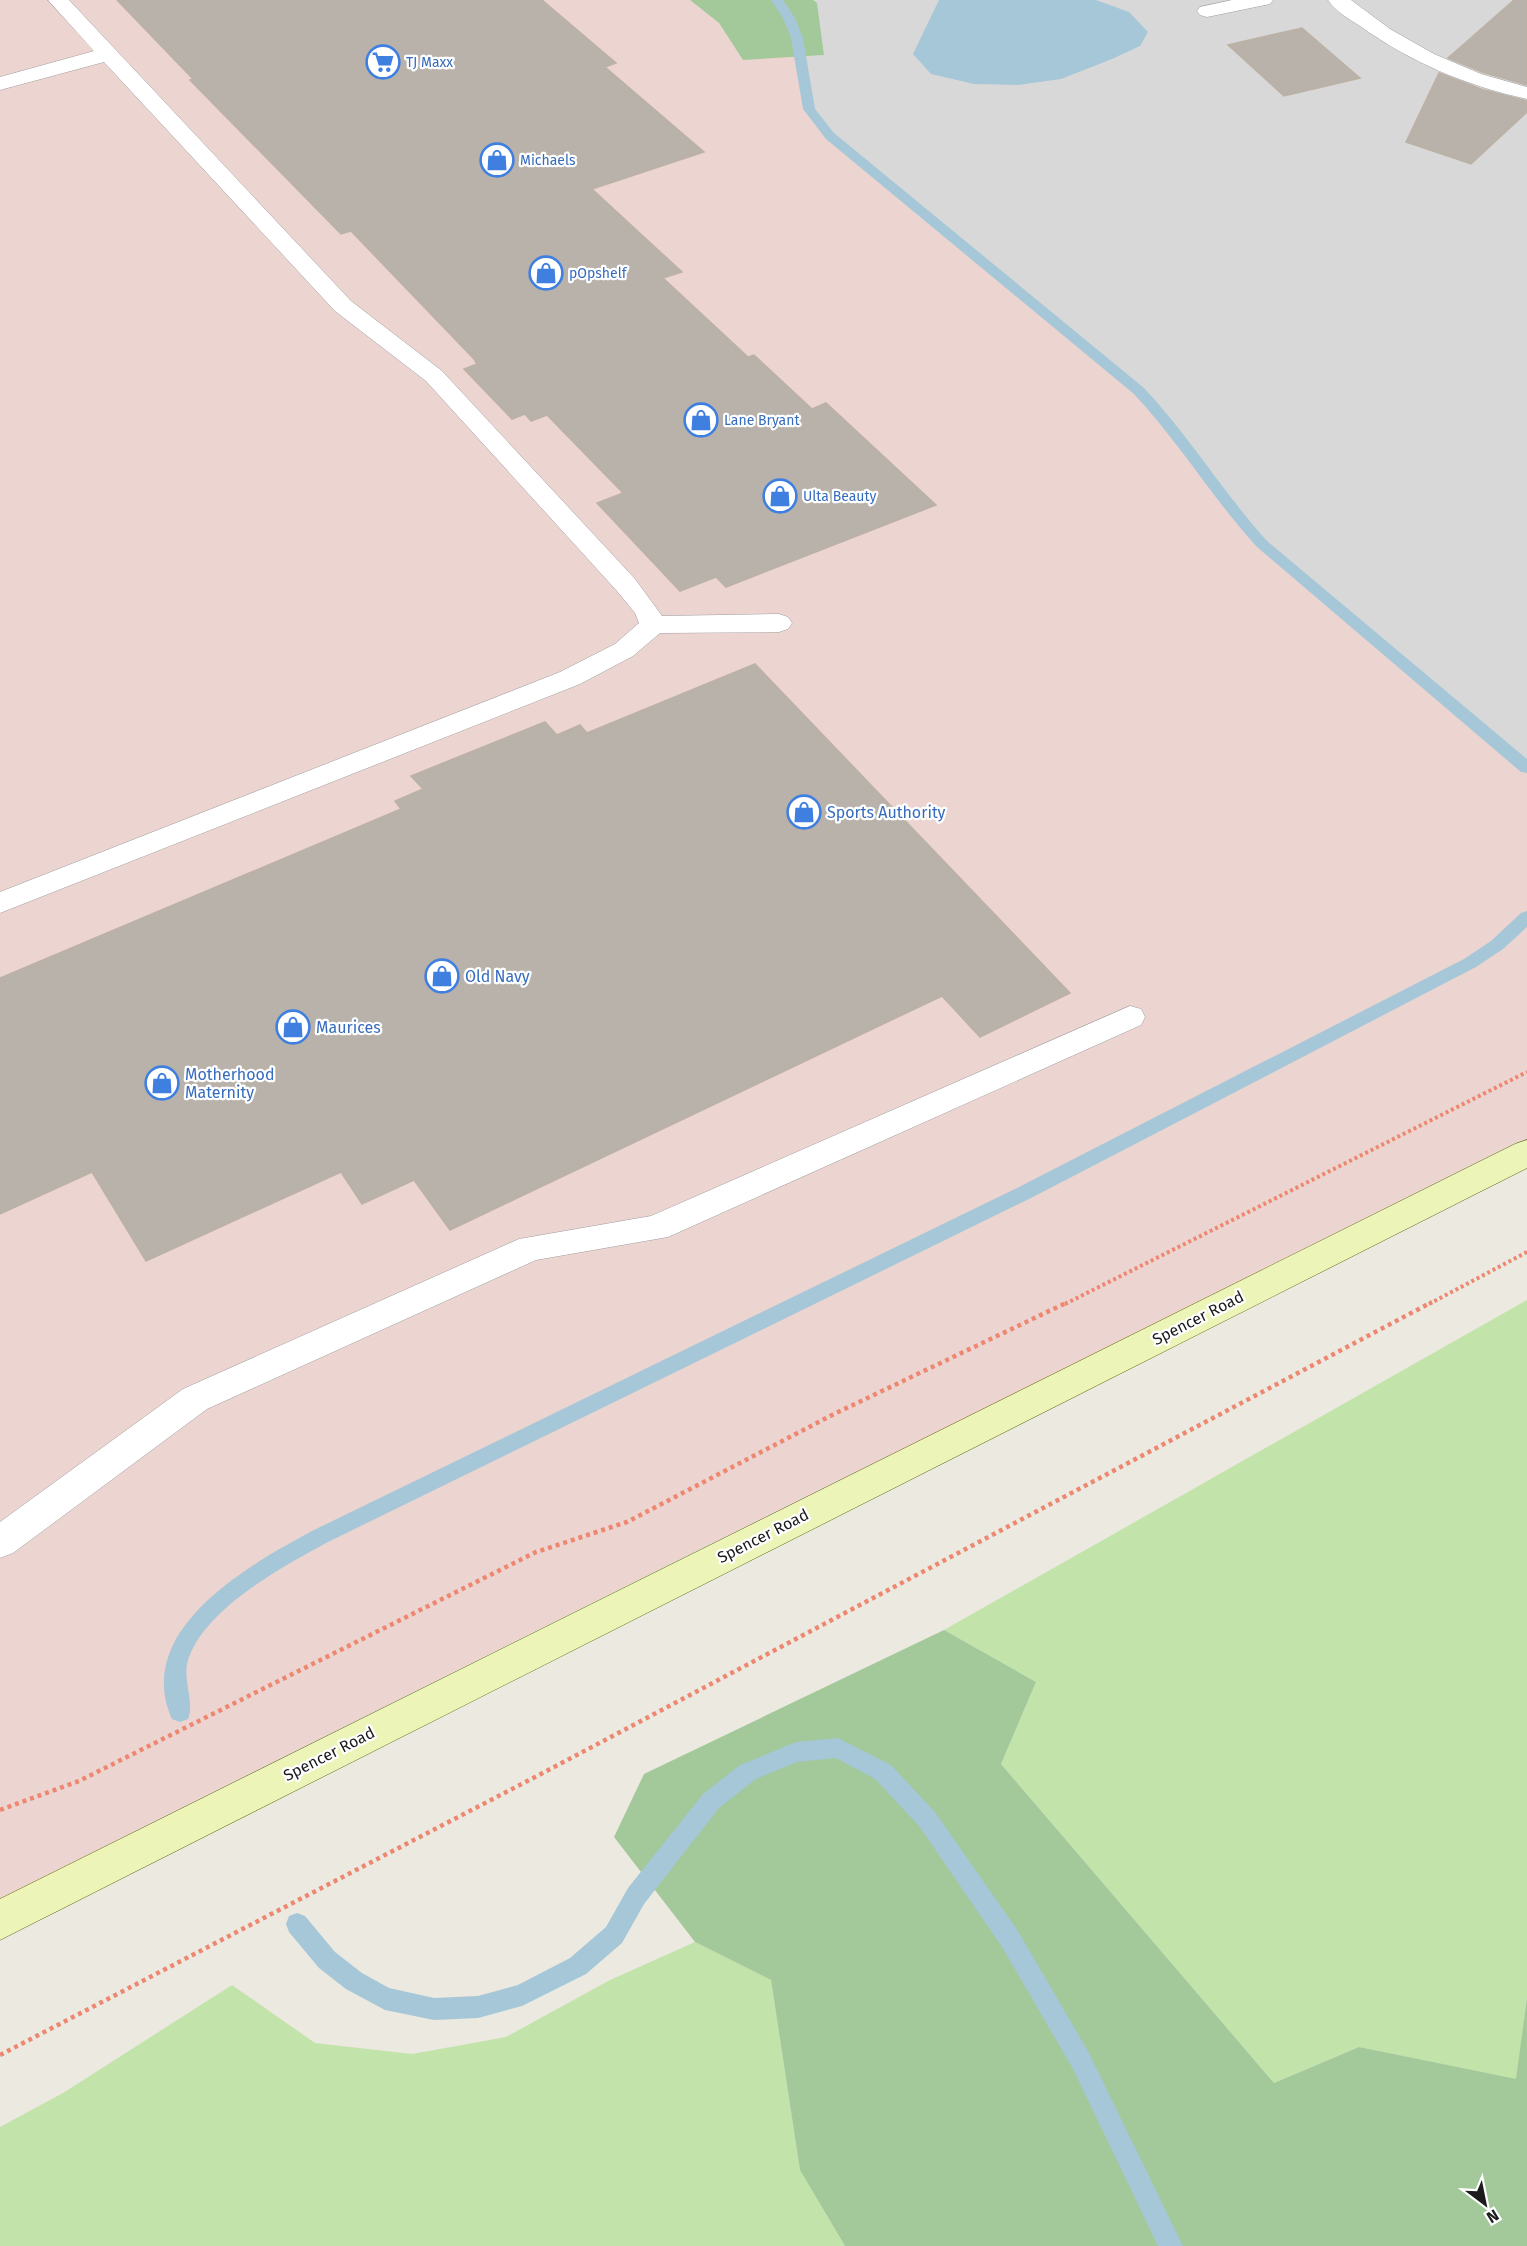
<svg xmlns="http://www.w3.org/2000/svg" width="1527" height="2246" font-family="'Fira Sans',sans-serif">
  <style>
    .residential { fill: #d9d8d8 }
    .commercial { fill: #ecd4d1 }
    .grass { fill: #c2e3aa }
    .forest { fill: #a3c899 }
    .water { fill: #a5c7d7 }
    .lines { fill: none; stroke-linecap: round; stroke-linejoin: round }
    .stream { fill: #a5c7d7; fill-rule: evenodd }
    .building { fill: #b8b2ab; stroke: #bcb1a5; stroke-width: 1.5 }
    .lane-casing { stroke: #9f9f9f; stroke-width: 1 }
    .secondary-casing { stroke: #57670d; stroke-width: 1 }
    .path-far1 { stroke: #ee8770; stroke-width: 4; stroke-dasharray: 3 3; stroke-linecap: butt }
    .path { stroke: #ee8770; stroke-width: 4.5; stroke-dasharray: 4 4; stroke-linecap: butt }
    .lane { fill: #fff; fill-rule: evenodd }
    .secondary { fill: #ecf4b8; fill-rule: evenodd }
    .labels { text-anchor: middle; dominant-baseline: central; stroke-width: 4.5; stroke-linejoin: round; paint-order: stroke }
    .far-shop-label { font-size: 14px; fill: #366cbe; stroke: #fff; text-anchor: start }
    .shop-label { font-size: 16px; fill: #366cbe; stroke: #fff; text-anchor: start }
    .street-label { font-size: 16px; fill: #1b1b1b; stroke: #fff }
  </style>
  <rect width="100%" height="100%" fill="#ece9e1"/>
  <path class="residential" d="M813 0H1527V766L1262 544 1240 522 1203 470 1139 391 830 136 809 109 800 56 824 55 817 4Z"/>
  <path class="commercial" d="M0 0H690L719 23 743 59 800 56 809 109 830 136 1139 391 1175 430 1240 522 1262 544 1527 766V1153L0 1920Z"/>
  <g class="grass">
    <path d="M1527 1300V1998L1517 2080 1359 2047 1274 2083 1001 1764 1036 1682 944 1630Z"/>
    <path d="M695 1942 771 1980 800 2169 845 2246H0V2127L63 2093 232 1985 315 2043 412 2054 506 2037 610 1980Z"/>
  </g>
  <g class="forest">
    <path d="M690 0H813L817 3 824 55 743 60 719 23Z"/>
    <path d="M944 1630 1036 1682 1001 1764 1274 2083 1359 2047 1516 2079 1527 1998V2246H845L800 2170 771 1980 695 1942 614 1837 644 1774Z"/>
  </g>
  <path class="water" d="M939 0H1096L1129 12 1148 32 1140 46 1112 59 1061 79 1018 85 974 84 931 74 913 54Z"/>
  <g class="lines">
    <g class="stream">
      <path d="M771 0H783L795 18 803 38 815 109 834 133 1144 388C1189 436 1223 492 1267 541L1527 759V773L1521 772 1257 547C1213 499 1179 442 1134 394L826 139 803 109 791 38 783 18Z"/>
      <path d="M1527 911V927L1503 949 1476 967 1031 1198 326 1543C281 1568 205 1608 188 1660 182 1680 195 1702 188 1719L180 1722 172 1719C132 1630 249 1565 312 1531L1017 1188 1464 959 1491 941 1521 913Z"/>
      <path d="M838 1738 891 1765 935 1812 1018 1931 1089 2053 1183 2246H1158L1073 2069 1002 1947 919 1826 875 1779 836 1758 797 1762 756 1779 719 1808 644 1904 622 1943 586 1974 522 2006 478 2018 434 2020 385 2010 346 1989 319 1968 289 1932 286 1924 289 1916 297 1913 305 1916 335 1952 362 1973 389 1988 434 1998 478 1996 518 1985 570 1958 606 1927 628 1888 703 1794 740 1765 796 1742Z"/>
    </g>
  </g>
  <g class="building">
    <path d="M117 0H542L616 63 605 67 704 152 592 189 682 272 663 278 748 357 754 355 812 409 826 403 936 505 726 587 716 577 680 591 597 503 623 493 547 415 531 421 525 414 512 419 464 369 477 364 474 359 351 231 341 234 190 80 193 79Z"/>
    <path d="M1514 0H1527V85L1482 72 1448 58Z"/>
    <path d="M1302 28 1360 78 1284 96 1228 45Z"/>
    <path d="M1439 73 1481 89 1527 101V112L1471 164 1406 142Z"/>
    <path d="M755 664 1070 993 980 1037 942 996 450 1230 414 1180 362 1204 341 1172 146 1261 92 1172 0 1214V978L401 809 395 801 423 789 411 776 545 722 557 735 580 725 587 733Z"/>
  </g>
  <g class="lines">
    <defs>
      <g id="lane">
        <path d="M48 0H69L351 301 442 371 635 579 662 616 779 614 788 617 792 623 788 629 779 632 660 633 633 656 580 684 0 913V892L560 672 615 644 639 623 635 613 617 591 426 381 335 311 104 62 0 90V77L94 51Z"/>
        <path d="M1232 0H1273L1270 4 1207 17 1200 15 1197 11 1200 7Z"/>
        <path d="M1328 0H1351L1390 29 1434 54 1481 74 1527 87V99C1465 85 1412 63 1360 26 1349 19 1335 11 1328 0Z"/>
        <path d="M1130 1006 1141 1009 1145 1017 1141 1025 668 1237 536 1260 207 1409 13 1553 0 1558V1522L183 1389 519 1239 651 1216Z"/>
      </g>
      <path id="secondary" d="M1527 1140V1168L0 1940V1899L1515 1144Z"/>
    </defs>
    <use href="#lane" class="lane-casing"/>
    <use href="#secondary" class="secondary-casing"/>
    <g class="path-far1">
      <path d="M1065 1304 1527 1072"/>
      <path d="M1429 1304 1527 1252"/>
    </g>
    <g class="path">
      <path d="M0 1810 79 1781 536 1552 627 1522 834 1414 1068 1302"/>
      <path d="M0 2055 539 1775 1432 1302"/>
    </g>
    <use href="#lane" class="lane"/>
    <use href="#secondary" class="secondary"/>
  </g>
  <defs>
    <symbol id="supermarket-ring" viewBox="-11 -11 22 22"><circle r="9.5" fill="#fff" stroke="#3f7fe0" stroke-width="1.5"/><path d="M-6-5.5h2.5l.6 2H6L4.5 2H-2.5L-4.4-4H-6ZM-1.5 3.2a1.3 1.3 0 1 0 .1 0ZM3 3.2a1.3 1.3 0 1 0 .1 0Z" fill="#3f7fe0"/></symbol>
    <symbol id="shop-ring" viewBox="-11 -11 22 22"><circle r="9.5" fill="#fff" stroke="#3f7fe0" stroke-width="1.5"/><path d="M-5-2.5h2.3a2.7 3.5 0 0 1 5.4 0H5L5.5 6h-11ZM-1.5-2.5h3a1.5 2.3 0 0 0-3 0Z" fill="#3f7fe0"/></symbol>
  </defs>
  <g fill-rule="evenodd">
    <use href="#supermarket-ring" x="364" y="43" width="38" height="38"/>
    <use href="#shop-ring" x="478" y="141" width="38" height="38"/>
    <use href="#shop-ring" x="527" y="254" width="38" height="38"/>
    <use href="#shop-ring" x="682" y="401" width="38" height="38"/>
    <use href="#shop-ring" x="761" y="477" width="38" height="38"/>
    <use href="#shop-ring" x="785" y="793" width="38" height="38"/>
    <use href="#shop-ring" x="423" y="957" width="38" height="38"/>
    <use href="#shop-ring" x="274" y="1008" width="38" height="38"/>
    <use href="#shop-ring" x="143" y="1064" width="38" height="38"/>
  </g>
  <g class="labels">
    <g class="far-shop-label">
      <text x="406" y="62">TJ Maxx</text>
      <text x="520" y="160">Michaels</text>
      <text x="569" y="273">pOpshelf</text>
      <text x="724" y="420">Lane Bryant</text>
      <text x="803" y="496">Ulta Beauty</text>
    </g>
    <g class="shop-label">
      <text x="827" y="812">Sports Authority</text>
      <text x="465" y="976">Old Navy</text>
      <text x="316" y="1027">Maurices</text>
      <text x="185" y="1074">Motherhood<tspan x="185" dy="18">Maternity</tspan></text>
    </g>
    <g class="street-label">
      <text transform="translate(1198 1318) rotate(-27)">Spencer Road</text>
      <text transform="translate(763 1536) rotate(-27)">Spencer Road</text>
      <text transform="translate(329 1754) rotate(-27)">Spencer Road</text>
    </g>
  </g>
  <g transform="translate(1485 2204) rotate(148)" stroke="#ffffff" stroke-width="4.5" paint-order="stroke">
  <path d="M0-4.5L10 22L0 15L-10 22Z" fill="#1b1b1b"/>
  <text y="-9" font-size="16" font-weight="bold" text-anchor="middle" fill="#1b1b1b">N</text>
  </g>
</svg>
